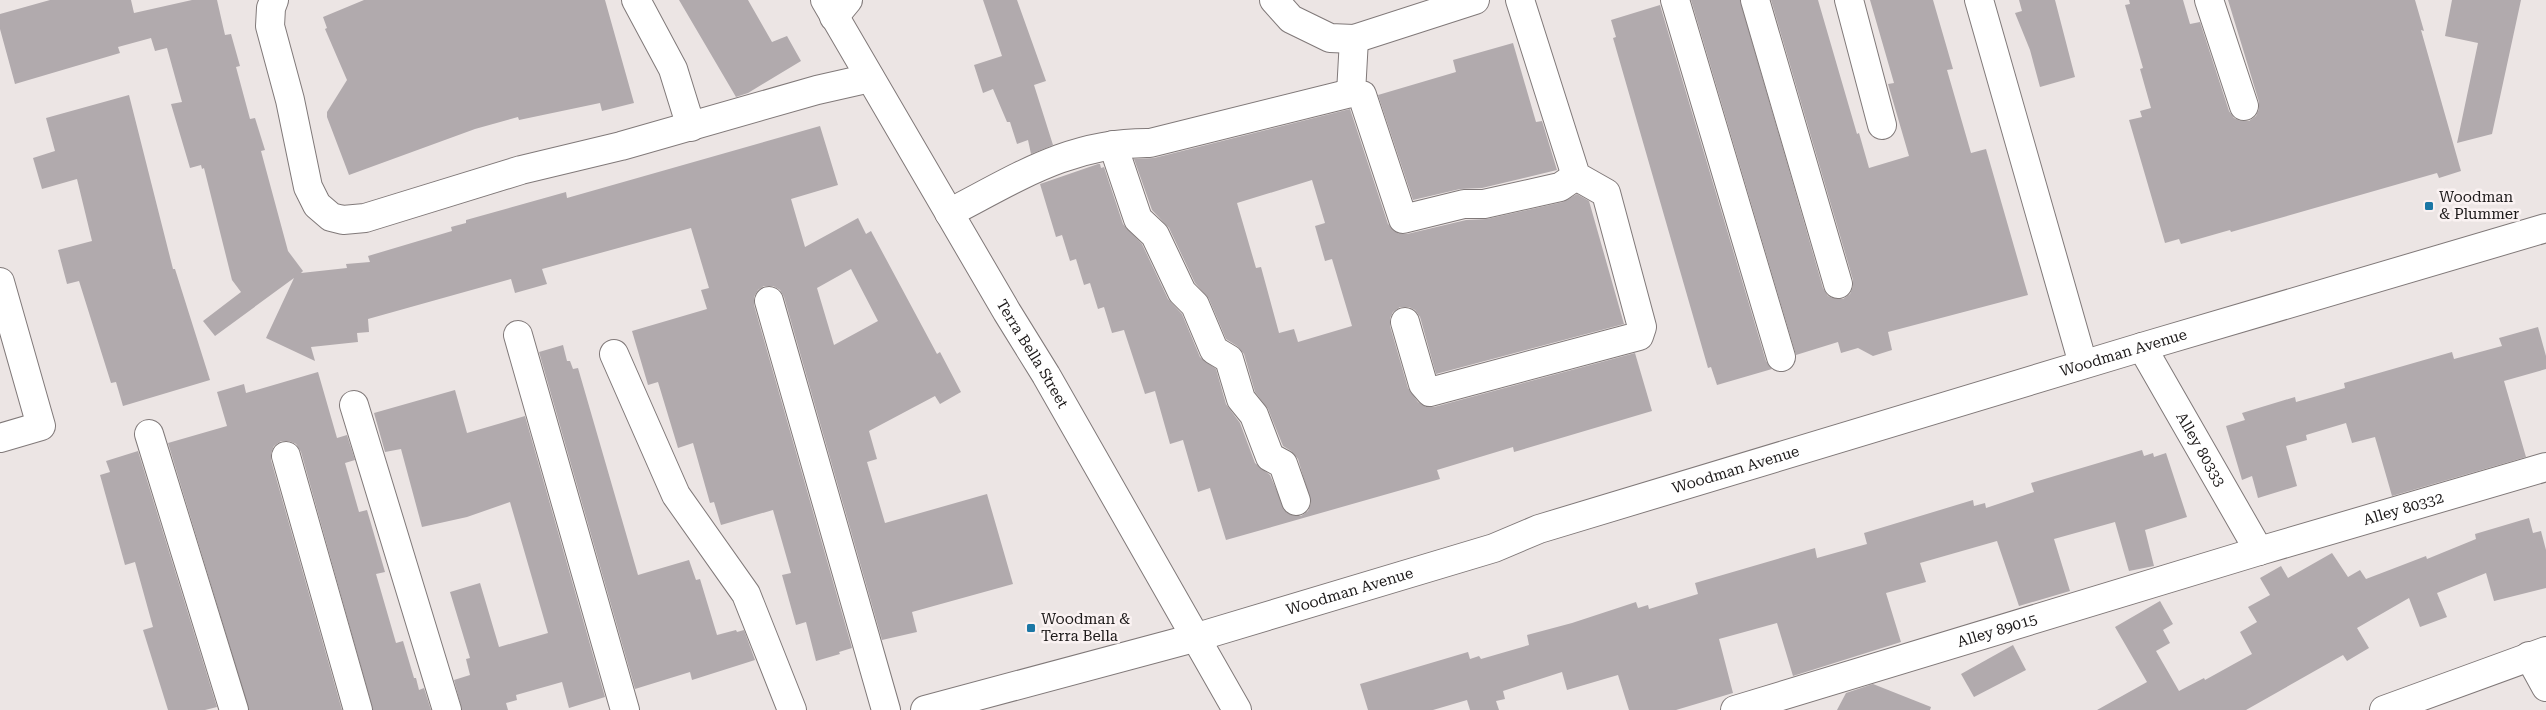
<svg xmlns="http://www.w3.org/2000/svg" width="2546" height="710" font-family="'Roboto Serif',serif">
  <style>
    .building { fill: #b1aaad; fill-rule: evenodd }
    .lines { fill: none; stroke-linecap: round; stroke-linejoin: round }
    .minor-casing { stroke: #807979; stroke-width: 30 }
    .major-casing { stroke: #807979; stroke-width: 30 }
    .minor { stroke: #fff; stroke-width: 28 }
    .major { stroke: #fff; stroke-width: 28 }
    .poi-dot { fill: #1b77a5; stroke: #faf2f2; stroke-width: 2 }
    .labels { text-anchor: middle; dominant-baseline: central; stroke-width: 5; stroke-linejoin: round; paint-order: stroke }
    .poi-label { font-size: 15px; fill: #1c1919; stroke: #faf2f2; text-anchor: start }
    .street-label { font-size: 15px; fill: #1c1919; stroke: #faf2f2 }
  </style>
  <rect width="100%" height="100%" fill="#ece5e4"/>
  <g class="building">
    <path d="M50 0H131L134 13 192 0H217L225 35 231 34 240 66 236 67 250 119 255 118 265 150 261 151 288 251 303 271 301 273 347 268 346 264 370 262 368 256 452 231 451 227 466 223V220L566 192 567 198 820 126 838 185 791 199 805 247 858 218 866 234 871 231 937 354 940 352 961 392 940 404 935 396 869 431 877 459 867 462 885 523 987 494 1013 584 912 612 917 632 882 640 784 297 780 290 773 286H764L758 290 754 297V305L852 648 839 652 840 654 816 661 806 622 796 625 782 575 791 573 773 510 721 525 714 502 710 503 693 443 678 448 658 382 648 385 632 331 707 309 701 290 709 288 691 228 542 269 547 284 515 293 511 279 368 319 369 332 357 333 358 342 311 347 315 361 266 338 294 278 215 336 203 321 241 292 232 280 204 168 202 169 201 165 190 168 171 104 182 102 167 48 155 51 151 38 118 47 120 53 15 84 0 29V14ZM851 269 878 321 834 345 817 288Z"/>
    <path d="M364 0H605L634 103 602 111 600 103 519 120 518 117 475 129 349 175 327 117V112L347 80 325 29 327 28 323 17Z"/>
    <path d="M679 0H748L772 42 787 36 801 61 748 93 736 97Z"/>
    <path d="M983 0H1017L1046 81 1034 85 1053 145 1031 154 1028 140 1017 144 1010 122H1007L993 89 983 93 974 65 1002 56Z"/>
    <path d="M1691 0H1740L1823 288 1828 296 1835 299H1843L1850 294 1853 287V280L1771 0H1818L1857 134 1859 133 1869 168 1909 156 1888 84 1894 83 1870 0H1933L1953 69 1947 70 1971 153 1986 149 2028 295 1888 332 1892 350 1873 356 1858 348 1841 353 1838 342 1796 355Z"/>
    <path d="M2019 0H2055L2075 77 2040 87 2030 50 2015 13 2022 11Z"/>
    <path d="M2129 0H2183L2190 24 2200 22 2229 111 2234 118 2241 121H2249L2256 116 2259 109V102L2228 0H2415L2424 31 2421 30 2461 171 2439 178 2437 173 2231 232 2230 230 2181 244 2179 239 2165 243 2129 120 2142 117 2140 111 2151 108 2140 69 2143 68 2125 5 2130 4Z"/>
    <path d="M2452 0H2521L2492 134 2457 143 2478 43 2445 36Z"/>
    <path d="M1660 5 1766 361 1772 369 1717 385 1711 367 1708 368 1613 38 1616 37 1611 20Z"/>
    <path d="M1513 43 1536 122 1542 121 1557 170 1482 188 1460 189 1413 200 1378 95 1456 72 1453 60Z"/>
    <path d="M129 95 173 269H175L210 380 123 406 116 382 111 383 79 281 67 284 58 250 92 241 77 179 42 189 33 158 55 151 46 118Z"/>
    <path d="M1350 109 1388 224 1399 234H1407L1466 220 1487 219 1563 202 1577 194 1589 201 1624 324 1436 374 1420 317 1415 310 1409 307H1400L1393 312 1390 318V326L1408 388 1418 402 1426 407H1434L1635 353 1652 411 1514 452 1513 447 1437 470 1440 479 1226 540 1210 488 1198 492 1183 440 1170 444 1155 391 1145 394 1124 330 1112 333 1104 307 1098 309 1090 283 1084 285 1076 259 1070 261 1062 235 1056 237 1040 184 1098 164H1100L1101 168 1104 167 1123 224 1142 244 1168 299 1182 314 1200 357 1216 369 1226 404 1240 423 1255 463 1270 475 1286 512 1293 516H1301L1308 511 1311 503 1298 459 1291 451 1283 446 1268 409 1255 392 1244 354 1237 346 1226 339 1209 299 1195 283 1169 228 1152 210 1134 159 1154 158ZM1312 180 1325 223 1315 226 1325 261 1332 259 1352 326 1298 342 1294 329 1279 333 1261 267 1256 268 1237 203Z"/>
    <path d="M2538 327 2546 356V369L2504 381 2526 457 2392 496 2375 437 2352 443 2346 423 2306 435 2307 440 2286 446 2297 486 2258 498 2252 476 2242 480 2226 426 2245 420 2242 413 2295 397 2296 402 2345 388 2344 383 2452 352 2454 359 2502 346 2499 338Z"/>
    <path d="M563 345 567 361H570L573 369 578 368 638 575 689 560 696 580 700 579 717 635 736 630 737 632 744 630 755 660 692 680 690 672 635 689 539 352Z"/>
    <path d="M318 372 337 438 347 435 355 460 345 463 359 512 367 510 385 572 376 574 396 643 403 641 414 678H416L419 690 424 688 431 710H373L301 452 296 444 289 441H281L274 446 271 453V460L342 710H249L168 443 227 426 217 392 244 384 246 393Z"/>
    <path d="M455 390 467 433 525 416 605 697 569 708 562 682 516 695 517 700 506 703 508 710H462L454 680 470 675 466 659 470 658 450 592 480 583 499 647 548 633 510 502 467 517 422 527 401 449 385 452 374 413Z"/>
    <path d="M2142 450 2144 456 2153 453 2154 457 2166 453 2187 517 2145 530 2154 566 2129 571 2115 522 2054 539 2070 591 2019 606 1997 541 1920 563 1926 582 1886 593 1901 642 1793 676 1777 623 1719 639 1733 693 1676 710H1629L1618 675 1567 690 1562 672 1503 691 1505 699 1496 701 1499 710H1470L1467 700 1433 710H1368L1360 684 1468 652 1470 659 1479 656 1481 659 1529 645 1527 635 1572 623 1636 602 1638 608 1648 605 1649 609 1698 594 1695 583 1815 548 1817 558 1867 544 1864 533 1973 500 1974 506 1985 503 1986 508 2034 492 2031 483Z"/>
    <path d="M138 451 217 707 205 710H168L143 630 153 627 135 562 125 565 100 475 110 472 106 461Z"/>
    <path d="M2529 518 2533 533 2541 531 2546 550V588L2494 601 2486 573 2437 593 2447 617 2420 627 2409 598 2357 628 2369 648 2347 661 2343 655 2246 710H2097L2147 682 2115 627 2160 601 2173 624 2163 630 2170 643 2156 651 2179 691 2204 678 2205 680 2252 654 2240 632 2257 622 2248 607 2270 595 2260 578 2281 566 2288 578 2332 553 2348 577 2360 570 2366 579 2426 556 2427 559 2476 539 2475 534Z"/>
    <path d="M2013 645 2026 670 1974 697 1961 674Z"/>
    <path d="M1873 684 1931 707 1930 710H1837L1846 693Z"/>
  </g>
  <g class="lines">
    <defs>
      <g id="minor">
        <path d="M274 0 271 8 270 26 290 100 308 187 317 205 331 217 343 220 365 218 521 170 621 146 817 90 870 78"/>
        <path d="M636 0 673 69 691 127"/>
        <path d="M1274 0 1291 19 1330 38 1354 39 1475 0"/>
        <path d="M1675 0 1781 357"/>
        <path d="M1755 0 1838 284"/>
        <path d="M1849 0 1882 125"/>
        <path d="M1979 0 2083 364"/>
        <path d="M2209 0 2244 106"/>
        <path d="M834 17 848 0"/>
        <path d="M1354 39 1351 93 1362 95 1403 219 1464 204H1484L1560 187 1576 176"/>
        <path d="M1113 145 1138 219 1155 235 1182 292 1195 305 1214 350 1229 359 1241 399 1254 415 1270 457 1283 464 1296 501"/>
        <path d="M949 213C1017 178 1070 142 1150 143L1351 93"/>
        <path d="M0 282 41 426 0 438"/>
        <path d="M769 301 886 710"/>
        <path d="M1405 322 1423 384 1430 392 1639 336 1642 327 1606 193 1576 176 1520 0"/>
        <path d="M518 335 625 710"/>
        <path id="s1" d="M2142 347 2259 551"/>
        <path d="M614 354 676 495 746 594 792 710"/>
        <path d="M354 405 447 710"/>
        <path d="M149 434 234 710"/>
        <path d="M286 456 358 710"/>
        <path d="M2529 656 2546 687"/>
        <path id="s2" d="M1735 710 2259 551 2546 467"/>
        <path d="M2384 710 2546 651"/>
      </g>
      <g id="major">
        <path id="s3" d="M825 0 1007 312 1046 375 1237 710"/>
        <path id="s4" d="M925 710 1194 638 1494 548 1539 529 2142 347 2546 228"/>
      </g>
    </defs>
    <use href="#minor" class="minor-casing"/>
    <use href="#major" class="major-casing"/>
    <use href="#minor" class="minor"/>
    <use href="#major" class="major"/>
  </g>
  <g class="poi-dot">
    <rect x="2424" y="201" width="10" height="10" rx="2.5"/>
    <rect x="1026" y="623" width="10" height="10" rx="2.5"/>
  </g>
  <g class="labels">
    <g class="poi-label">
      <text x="2439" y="197">Woodman<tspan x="2439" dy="17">&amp; Plummer</tspan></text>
      <text x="1041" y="619">Woodman &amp;<tspan x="1041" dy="17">Terra Bella</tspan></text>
    </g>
    <g class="street-label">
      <text stroke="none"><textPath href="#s4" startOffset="1251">Woodman Avenue</textPath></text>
      <text stroke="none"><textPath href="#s3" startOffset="410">Terra Bella Street</textPath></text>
      <text stroke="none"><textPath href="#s1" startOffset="118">Alley 80333</textPath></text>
      <text stroke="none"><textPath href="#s4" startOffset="846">Woodman Avenue</textPath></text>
      <text stroke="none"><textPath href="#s2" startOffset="698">Alley 80332</textPath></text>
      <text stroke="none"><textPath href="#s4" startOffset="441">Woodman Avenue</textPath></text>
      <text stroke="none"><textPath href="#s2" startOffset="274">Alley 89015</textPath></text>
    </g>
  </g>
</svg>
